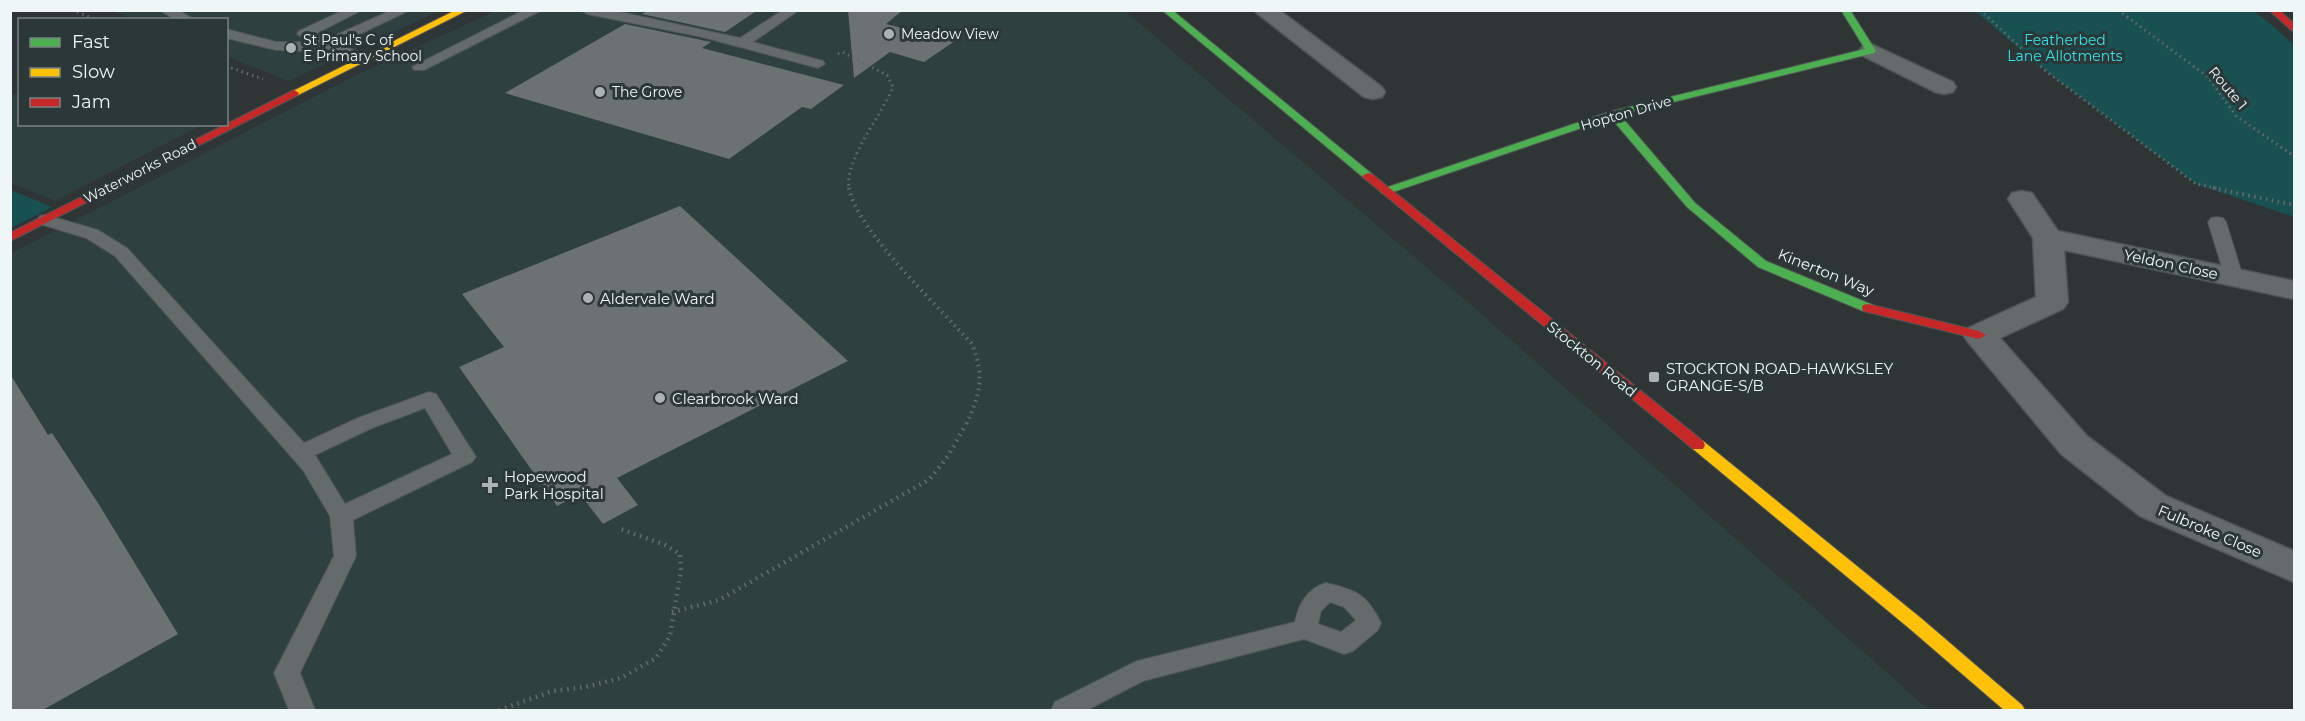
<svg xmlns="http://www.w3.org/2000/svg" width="2305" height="721" font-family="Montserrat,sans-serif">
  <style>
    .built { fill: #2e4040 }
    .green { fill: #195052 }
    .building { fill: #6c7171 }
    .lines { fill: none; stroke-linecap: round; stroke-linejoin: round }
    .lane-casing { stroke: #4f5555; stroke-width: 2 }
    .street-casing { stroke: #4f5555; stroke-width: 3 }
    .fast-casing { stroke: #4f5555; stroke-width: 2 }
    .slow-casing { stroke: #4f5555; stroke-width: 2 }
    .jam-casing { stroke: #4f5555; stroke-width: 2 }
    .path-far2 { stroke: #666b6b; stroke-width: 3; stroke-dasharray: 1.5 4; stroke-linecap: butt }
    .path-far1 { stroke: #666b6b; stroke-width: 4; stroke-dasharray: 1.5 4.5; stroke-linecap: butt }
    .path { stroke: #666b6b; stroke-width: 4.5; stroke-dasharray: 1.5 5; stroke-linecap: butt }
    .lane { fill: #656a6b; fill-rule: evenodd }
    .street { fill: #656a6b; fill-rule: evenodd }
    .fast { fill: #4caf50; fill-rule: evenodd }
    .slow { fill: #ffc107; fill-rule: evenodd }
    .jam { fill: #c62828; fill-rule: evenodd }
    .poi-dot { fill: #acb2b2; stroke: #2c3738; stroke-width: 2 }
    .labels { text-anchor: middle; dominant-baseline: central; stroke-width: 6; stroke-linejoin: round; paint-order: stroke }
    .far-poi-label { font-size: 14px; fill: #eff6f6; stroke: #2c3738; text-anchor: start }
    .far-park-label { font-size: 14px; fill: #34e3eb; stroke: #2c3738 }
    .far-street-label { font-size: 14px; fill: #eff6f6; stroke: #2c3738 }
    .street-label { font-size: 15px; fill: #eff6f6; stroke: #2c3738 }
    .poi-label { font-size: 15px; fill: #eff6f6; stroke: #2c3738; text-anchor: start }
  </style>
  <rect width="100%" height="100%" fill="#2f3535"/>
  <g class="built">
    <path d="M112 11H439L288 81 227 56 226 20 134 19Z"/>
    <path d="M495 11H1125L1485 317 1929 710H11L10 254 354 76Z"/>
    <path d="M19 92 20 124 202 125 55 201 11 183V95Z"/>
  </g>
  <g class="green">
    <path d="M2251 10 2266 20 2294 45V217L2196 184 2047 72 1975 11Z"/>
    <path d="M11 190 52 207 11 228Z"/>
  </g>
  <g class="building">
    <path d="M649 10H758L725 32 642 14Z"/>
    <path d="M848 10H903L886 24 955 41 924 62 890 52 854 78Z"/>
    <path d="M625 24 711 42 702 48 844 85 811 109 802 107 729 159 505 93Z"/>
    <path d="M680 206 848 361 617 478 638 505 603 524 580 494 557 506 459 367 504 347 462 294Z"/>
    <path d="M10 374 48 435 52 433 98 503 178 634 41 711H10Z"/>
  </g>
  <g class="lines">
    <defs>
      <g id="lane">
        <path d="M159 10H178L195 20H176Z"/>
        <path d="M344 10H362L315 34 327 39 392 10H410L339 44 366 55 368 58 361 62 325 48 302 51 276 50 226 38V29L276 42H311L297 34 299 31Z"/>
        <path d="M524 10H542L424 70H414L412 67Z"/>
        <path d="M581 10 616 11 740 38 783 10H799L753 42 823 61 825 64 818 68 702 37 587 14Z"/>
        <path d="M46 215 98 230 127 248 304 443 358 418 429 392 436 394 476 457 472 462 353 520 356 556 300 673 315 710H289L274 673 334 556 330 516 303 470 115 256 86 238 40 224 37 220 40 216ZM425 408 452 454 345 504 315 455 372 428Z"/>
        <path d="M2217 217 2223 218 2226 222 2243 277 2240 281H2228L2225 277 2208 222 2211 218Z"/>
        <path d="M1326 583C1356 590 1367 594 1381 623L1378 630 1353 651 1344 654 1304 639 1143 681 1087 710H1051L1055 702 1137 661 1295 622C1299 603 1307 589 1326 583ZM1330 602 1344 607 1356 620 1341 632 1318 624 1321 611Z"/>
      </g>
      <g id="street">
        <path d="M1253 10H1279L1382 87 1385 92 1382 97 1373 99 1364 97Z"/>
        <path d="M1871 44 1953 82 1956 87 1953 92 1944 94 1935 92 1863 56 1859 51 1863 46Z"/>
        <path d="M2022 191 2032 193 2058 231 2294 281V299L2064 250 2068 302 2063 309 2000 338 2087 436 2166 496 2294 551V582L2140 516 2061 454 1968 342 1963 335 1968 328 2036 297 2033 238 2008 199 2012 193Z"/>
      </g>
      <g id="fast">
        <path d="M1162 10H1172L1372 174V178H1364Z"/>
        <path d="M1841 10H1850L1876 51 1874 53 1620 115 1695 203 1766 261 1873 305 1874 308 1873 311H1863L1758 267 1687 207 1611 118 1390 193H1382L1380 191 1382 189 1609 112 1865 49Z"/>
      </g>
      <g id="slow">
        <path d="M456 10H468L298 95 294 96 289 93Z"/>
        <path d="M1698 440 1703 441 1922 619 2022 705 2025 710H2004L1910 629 1693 449 1691 445 1693 441Z"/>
      </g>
      <g id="jam">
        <path d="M2269 10H2279L2294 24V31L2291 30Z"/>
        <path d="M294 90 299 93 298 95 10 241V233Z"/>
        <path d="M1368 173 1372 174 1703 441 1705 445 1703 449H1693L1364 178 1362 176Z"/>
        <path d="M1868 304 1979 331 1986 335 1979 339 1863 311 1862 308 1863 305Z"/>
      </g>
    </defs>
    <use href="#lane" class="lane-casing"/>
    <use href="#street" class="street-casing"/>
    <use href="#fast" class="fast-casing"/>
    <use href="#slow" class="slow-casing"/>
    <use href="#jam" class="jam-casing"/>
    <g class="path-far2">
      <path d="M72 10 97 20"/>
      <path d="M1980 10 2047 72 2196 184 2220 189"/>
      <path d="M2118 10 2208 77 2236 116 2294 156"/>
      <path d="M838 54 842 52 887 75 893 87C882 115 844 160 849 189"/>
      <path d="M226 66 263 79"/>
    </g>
    <g class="path-far1">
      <path d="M849 188C857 231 941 309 972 344 985 377 980 394 966 425"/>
      <path d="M2213 188 2294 205"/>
    </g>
    <g class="path">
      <path d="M672 612 719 600 930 479 948 456 966 424"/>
      <path d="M499 710 553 691 586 687 621 678 656 658 670 636 681 570 680 554 665 545 618 528"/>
    </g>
    <use href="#lane" class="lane"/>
    <use href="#street" class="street"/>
    <use href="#fast" class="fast"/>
    <use href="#slow" class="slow"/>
    <use href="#jam" class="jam"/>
  </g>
  <g class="poi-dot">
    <circle cx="889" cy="34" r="6"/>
    <circle cx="291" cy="48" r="6"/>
    <circle cx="600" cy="92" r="6"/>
    <circle cx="588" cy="298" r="6"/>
    <rect x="1648" y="371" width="12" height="12" rx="3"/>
    <circle cx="660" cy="398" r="6"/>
    <path d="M487 476h6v6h6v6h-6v6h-6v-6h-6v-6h6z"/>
  </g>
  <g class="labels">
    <g class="far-poi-label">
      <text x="901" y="34">Meadow View</text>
      <text x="303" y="40">St Paul's C of<tspan x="303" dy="16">E Primary School</tspan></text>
      <text x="612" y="92">The Grove</text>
    </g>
    <g class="far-park-label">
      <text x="2065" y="40">Featherbed<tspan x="2065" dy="16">Lane Allotments</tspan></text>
    </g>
    <g class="far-street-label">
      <text transform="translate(2228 88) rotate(50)">Route 1</text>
      <text transform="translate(1626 113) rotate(-16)">Hopton Drive</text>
      <text transform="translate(140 171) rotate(-27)">Waterworks Road</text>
    </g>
    <g class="street-label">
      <text transform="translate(2171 264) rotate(12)">Yeldon Close</text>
      <text transform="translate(1826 272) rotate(22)">Kinerton Way</text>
      <text transform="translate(1592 359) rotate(39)">Stockton Road</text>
      <text transform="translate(2210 531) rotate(23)">Fulbroke Close</text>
    </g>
    <g class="poi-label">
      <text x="600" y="298">Aldervale Ward</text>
      <text x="1666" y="368">STOCKTON ROAD-HAWKSLEY<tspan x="1666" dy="17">GRANGE-S/B</tspan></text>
      <text x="672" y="398">Clearbrook Ward</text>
      <text x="504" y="476">Hopewood<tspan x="504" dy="17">Park Hospital</tspan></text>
    </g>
  </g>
  <rect width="2305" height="721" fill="none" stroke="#eff6f6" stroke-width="24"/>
  <rect x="18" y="18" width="210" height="108" fill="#2c3738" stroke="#7a8384" stroke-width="1.5"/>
  <rect x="30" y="38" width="30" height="9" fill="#4caf50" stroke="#7a8384" stroke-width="1.5"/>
  <text x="72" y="48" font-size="18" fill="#eff6f6">Fast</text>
  <rect x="30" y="68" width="30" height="9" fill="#ffc107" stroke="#7a8384" stroke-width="1.5"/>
  <text x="72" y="78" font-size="18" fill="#eff6f6">Slow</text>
  <rect x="30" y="98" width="30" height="9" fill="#c62828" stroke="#7a8384" stroke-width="1.5"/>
  <text x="72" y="108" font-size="18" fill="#eff6f6">Jam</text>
</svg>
